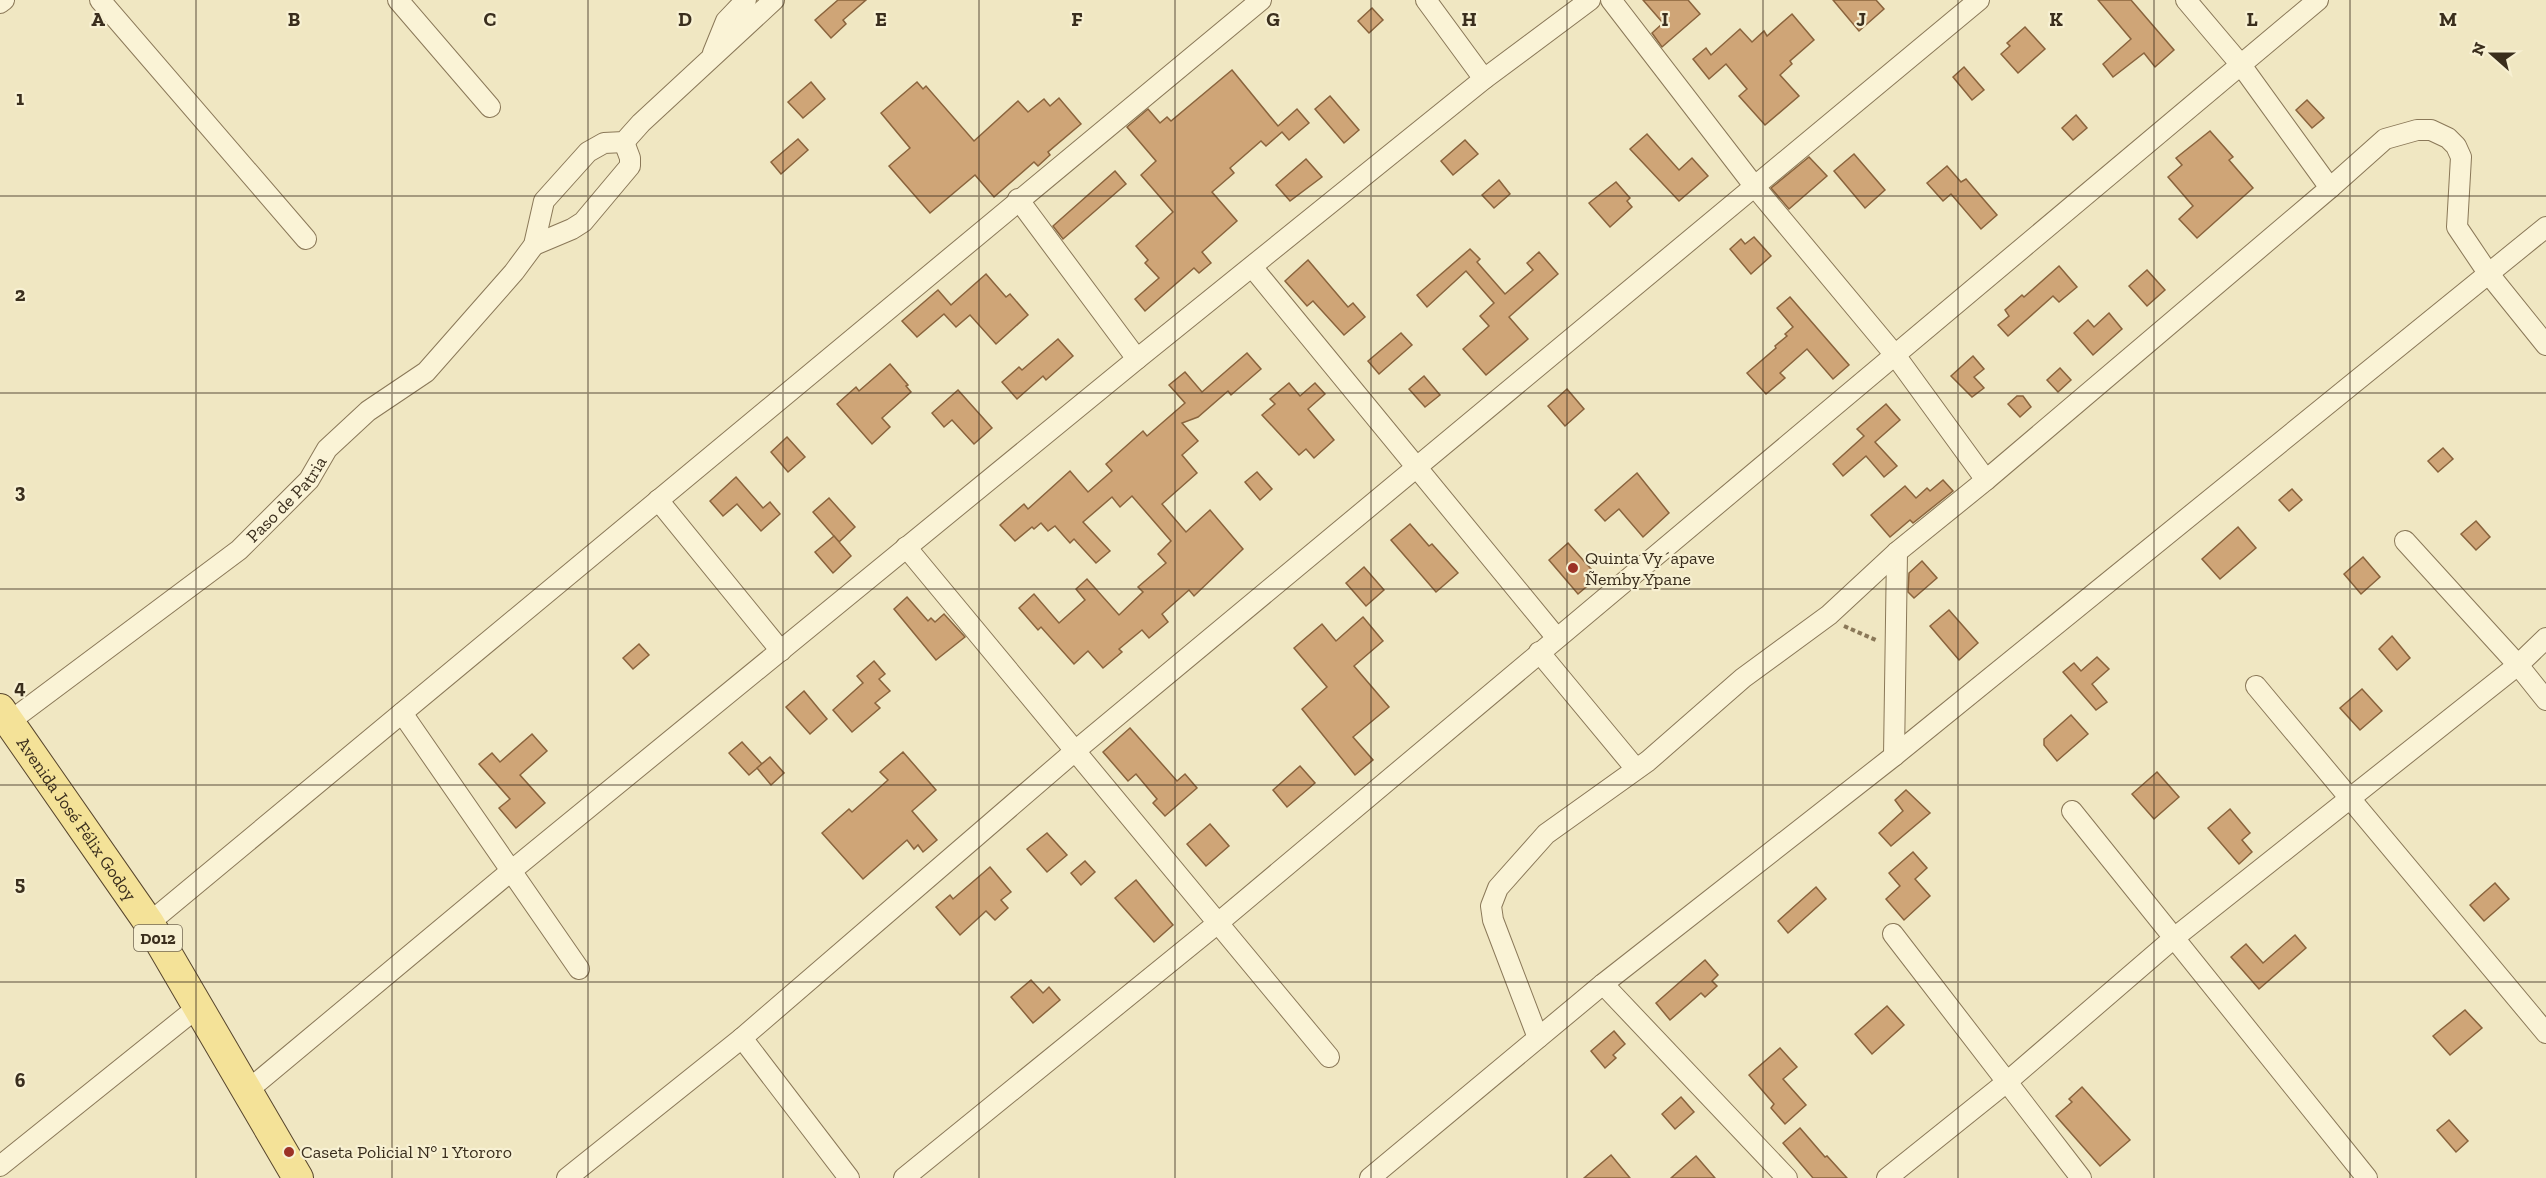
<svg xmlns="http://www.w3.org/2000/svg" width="2546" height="1178" font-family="'Zilla Slab',serif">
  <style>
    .building { fill: #cfa577; stroke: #8a643d; stroke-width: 1.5 }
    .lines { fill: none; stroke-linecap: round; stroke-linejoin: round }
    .minor-casing { stroke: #8a7858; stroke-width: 22 }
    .primary-casing { stroke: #58462d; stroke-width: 32 }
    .path { stroke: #8a7858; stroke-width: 4; stroke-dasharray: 4.5 3; stroke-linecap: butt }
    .minor { stroke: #faf3d6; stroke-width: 20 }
    .primary { stroke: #f4e298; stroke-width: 30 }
    .grid { fill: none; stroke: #3a2e1d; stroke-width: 1.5; stroke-opacity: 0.55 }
    .poi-dot { fill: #9c3226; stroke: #f7f0d2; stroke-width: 2 }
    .labels { text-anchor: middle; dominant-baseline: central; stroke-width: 4.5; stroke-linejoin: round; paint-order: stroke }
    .shield { fill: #f7f0d2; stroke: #736853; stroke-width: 1.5 }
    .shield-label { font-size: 16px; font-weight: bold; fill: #3a2e1d }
    .street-label { font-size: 18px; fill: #3a2e1d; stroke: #f7f0d2 }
    .poi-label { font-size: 18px; fill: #3a2e1d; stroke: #f7f0d2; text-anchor: start }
    .grid-label { font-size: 20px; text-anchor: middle; font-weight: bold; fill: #3a2e1d; stroke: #f7f0d2; stroke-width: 4.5; stroke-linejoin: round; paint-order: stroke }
  </style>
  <rect width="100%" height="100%" fill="#f0e7c2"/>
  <g class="building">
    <path d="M838 0H866L843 20 846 24 831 38 815 20Z"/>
    <path d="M1643 0H1688L1700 14 1662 47 1652 33 1663 23Z"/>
    <path d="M1833 0H1876L1884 9 1859 31Z"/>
    <path d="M2098 0H2131L2174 50 2155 67 2144 53 2113 77 2103 64 2131 39Z"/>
    <path d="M1372 8 1383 20 1369 33 1358 21Z"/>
    <path d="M1792 14 1814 40 1790 61 1792 64 1780 75 1799 96 1765 125 1739 96 1747 89 1726 64 1709 79 1693 59 1706 48 1711 55 1740 29 1752 42 1764 31 1767 36Z"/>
    <path d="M2025 27 2045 49 2018 73 2001 54 2010 46 2007 43Z"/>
    <path d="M1964 67 1984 90 1972 100 1953 77Z"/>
    <path d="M1232 70 1278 126 1297 109 1309 123 1289 140 1282 132 1266 146 1261 141 1230 168 1234 173 1212 192 1237 221 1202 252 1211 263 1199 273 1194 268 1145 311 1135 299 1159 278 1145 263 1148 260 1136 246 1173 212 1141 175 1156 161 1127 127 1148 109 1160 123 1167 117 1171 121Z"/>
    <path d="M811 82 825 99 803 118 788 102Z"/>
    <path d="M917 82 923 89 926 86 974 141 1018 101 1028 112 1044 99 1050 106 1059 98 1081 124 1048 152 1050 155 1038 166 1034 162 994 197 975 175 930 213 889 166 910 148 881 113Z"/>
    <path d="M1330 96 1359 130 1344 143 1315 109Z"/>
    <path d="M2307 100 2324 118 2312 128 2296 110Z"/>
    <path d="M2076 115 2087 128 2073 140 2062 128Z"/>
    <path d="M2210 131 2233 157 2229 160 2253 188 2197 238 2179 219 2193 206 2168 177 2182 165 2176 158Z"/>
    <path d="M1647 134 1679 170 1692 158 1708 176 1679 201 1630 149Z"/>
    <path d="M798 139 808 150 781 174 771 162Z"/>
    <path d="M1465 140 1478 154 1453 175 1441 161Z"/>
    <path d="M1854 154 1885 190 1865 208 1834 171Z"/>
    <path d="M1809 157 1827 176 1789 209 1771 188Z"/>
    <path d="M1306 159 1322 177 1290 201 1276 185Z"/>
    <path d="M1947 166 1961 182 1966 179 1997 215 1981 229 1951 194 1943 201 1927 183Z"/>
    <path d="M1115 171 1126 184 1063 239 1053 226Z"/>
    <path d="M1499 180 1510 194 1494 208 1482 195Z"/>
    <path d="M1616 182 1630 198 1627 201 1632 207 1610 227 1589 203Z"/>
    <path d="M1754 237 1771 256 1751 274 1730 249 1741 239 1745 244Z"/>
    <path d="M1470 249 1480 259 1477 262 1505 294 1533 270 1527 263 1539 252 1558 274 1509 317 1528 339 1486 375 1463 349 1489 326 1480 316 1494 303 1466 271 1427 307 1417 295Z"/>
    <path d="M1308 260 1348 307 1353 303 1365 317 1344 335 1313 301 1307 306 1285 281Z"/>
    <path d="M2059 266 2077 287 2059 302 2053 296 2008 336 1998 325 2009 316 2005 310 2022 295 2024 297Z"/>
    <path d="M2147 270 2165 290 2147 306 2129 286Z"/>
    <path d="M986 274 1006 297 1010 294 1028 315 996 344 970 315 956 327 944 314 917 337 902 321 938 290 951 305Z"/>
    <path d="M1790 297 1849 365 1833 379 1807 349 1780 373 1785 378 1766 394 1747 373 1776 348 1775 346 1787 336 1785 334 1793 327 1777 308Z"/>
    <path d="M2109 313 2122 329 2093 355 2074 333 2088 320 2094 327Z"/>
    <path d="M1401 333 1412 345 1379 374 1368 361Z"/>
    <path d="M1058 339 1073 356 1046 380 1043 376 1017 399 1002 382 1019 367 1022 370Z"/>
    <path d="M1247 353 1261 369 1231 395 1228 391 1198 417 1182 423 1198 441 1182 455 1197 473 1162 504 1186 532 1210 510 1243 549 1194 596 1189 590 1162 614 1168 622 1149 638 1142 630 1119 649 1122 652 1103 668 1088 651 1074 664 1041 627 1038 630 1019 608 1034 594 1059 623 1085 600 1076 589 1087 579 1119 615 1143 592 1138 587 1166 563 1158 554 1171 541 1132 496 1120 507 1112 497 1083 522 1110 551 1096 563 1074 539 1070 543 1055 526 1048 531 1041 523 1034 529 1032 527 1015 541 1000 525 1024 504 1028 509 1070 471 1088 492 1112 471 1106 464 1143 431 1147 436 1185 403 1169 385 1185 372 1202 392Z"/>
    <path d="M1973 356 1984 369 1974 377 1984 388 1972 397 1951 376Z"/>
    <path d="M890 364 908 385 906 386 911 392 882 418 890 427 872 444 837 404 856 387 859 391Z"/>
    <path d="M2060 368 2071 380 2058 392 2047 380Z"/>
    <path d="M1424 376 1440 395 1425 407 1409 389Z"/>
    <path d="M1289 383 1300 396 1315 383 1325 394 1308 409 1334 440 1314 458 1306 449 1299 455 1262 415 1275 404 1270 399Z"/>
    <path d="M1567 389 1584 409 1565 426 1548 406Z"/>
    <path d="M958 390 992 428 974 444 952 420 944 427 932 413Z"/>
    <path d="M2017 396H2023L2031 407 2020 417 2008 404Z"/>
    <path d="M1886 404 1900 420 1875 442 1897 466 1884 477 1866 456 1843 476 1833 464 1864 436 1857 429Z"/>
    <path d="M787 437 805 457 788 472 771 452Z"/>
    <path d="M2443 448 2453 459 2438 472 2428 461Z"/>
    <path d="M1257 472 1272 489 1260 500 1245 482Z"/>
    <path d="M1637 473 1669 513 1643 537 1619 509 1605 521 1595 510Z"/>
    <path d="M736 477 763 508 770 502 780 514 761 531 737 504 723 516 710 501Z"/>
    <path d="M1943 480 1953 491 1913 523 1910 520 1890 537 1871 515 1905 486 1916 498 1927 488 1930 491Z"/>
    <path d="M2292 489 2302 500 2289 511 2279 500Z"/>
    <path d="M829 498 855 527 839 542 813 512Z"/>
    <path d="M2476 521 2490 537 2476 550 2461 534Z"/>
    <path d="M1410 524 1429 546 1432 544 1458 573 1436 592 1391 540Z"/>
    <path d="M2238 527 2256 548 2220 579 2202 559Z"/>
    <path d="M834 536 851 556 833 573 815 552Z"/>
    <path d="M1568 543 1598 577 1578 594 1549 560Z"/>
    <path d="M2363 557 2380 577 2361 594 2344 574Z"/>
    <path d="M1922 561 1937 578 1914 598 1908 592 1909 573Z"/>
    <path d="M1364 567 1384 590 1366 606 1346 583Z"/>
    <path d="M907 597 928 621 931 618 935 622 944 614 965 637 936 660 894 609Z"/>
    <path d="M1949 610 1978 643 1959 660 1930 626Z"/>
    <path d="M1363 617 1383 641 1354 666 1389 707 1353 737 1373 760 1355 775 1302 709 1327 687 1294 648 1322 624 1336 641Z"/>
    <path d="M2392 636 2410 658 2397 670 2379 649Z"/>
    <path d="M639 644 649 655 633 669 623 658Z"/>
    <path d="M2097 657 2109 669 2092 684 2107 702 2096 710 2063 672 2074 663 2081 671Z"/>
    <path d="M874 661 885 674 879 679 890 691 875 703 880 708 852 732 833 710 863 683 857 676Z"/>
    <path d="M2362 689 2382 711 2360 730 2340 708Z"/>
    <path d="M804 691 827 719 810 734 786 707Z"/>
    <path d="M2071 715 2088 734 2057 761 2044 745V739Z"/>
    <path d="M1130 728 1177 781 1185 774 1197 788 1165 816 1153 803 1157 799 1136 774 1128 781 1103 752Z"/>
    <path d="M532 734 547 751 520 775 545 803 516 828 499 808 510 799 479 764 492 753 500 762Z"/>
    <path d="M742 742 762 764 749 775 729 753Z"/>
    <path d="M903 752 936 790 912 811 937 840 923 852 918 845 914 849 907 840 863 879 822 833 849 809 852 812 888 780 880 772Z"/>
    <path d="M770 757 784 773 771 785 757 768Z"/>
    <path d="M1300 766 1315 783 1287 807 1273 790Z"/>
    <path d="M2157 772 2179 797 2154 819 2132 794Z"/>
    <path d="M1906 790 1930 813 1891 846 1879 833 1903 811 1895 800Z"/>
    <path d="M2230 809 2250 833 2242 840 2252 852 2239 864 2208 828Z"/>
    <path d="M1210 824 1229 846 1206 866 1187 844Z"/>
    <path d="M1047 833 1067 855 1047 872 1027 849Z"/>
    <path d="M1913 852 1927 868 1915 879 1930 896 1904 920 1886 899 1900 886 1889 873Z"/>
    <path d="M1085 861 1095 872 1081 885 1071 873Z"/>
    <path d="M990 867 1011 892 1001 900 1008 908 995 920 986 911 960 935 936 907 950 895 953 899Z"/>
    <path d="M1136 880 1173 925 1154 942 1115 898Z"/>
    <path d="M2495 883 2509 899 2484 921 2470 905Z"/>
    <path d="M1816 887 1826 899 1788 933 1778 921Z"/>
    <path d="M2295 935 2306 948 2259 989 2231 957 2246 944 2263 963Z"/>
    <path d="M1705 960 1718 975 1712 981 1717 986 1705 997 1701 993 1670 1020 1656 1003Z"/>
    <path d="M1031 980 1043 993 1049 987 1060 1000 1033 1023 1011 997Z"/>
    <path d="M1887 1006 1904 1025 1872 1054 1855 1034Z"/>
    <path d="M2465 1010 2482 1028 2450 1055 2433 1036Z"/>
    <path d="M1614 1031 1625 1044 1613 1055 1616 1058 1605 1068 1591 1051Z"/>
    <path d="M1780 1048 1797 1067 1783 1079 1806 1105 1785 1124 1771 1108 1774 1104 1749 1075Z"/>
    <path d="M2082 1087 2130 1140 2100 1166 2056 1116 2072 1102 2069 1099Z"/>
    <path d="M1681 1097 1694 1112 1675 1129 1662 1114Z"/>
    <path d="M2449 1120 2468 1141 2456 1152 2437 1130Z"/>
    <path d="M1800 1128 1825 1157 1827 1156 1847 1178H1813L1783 1143Z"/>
    <path d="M1611 1155 1630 1178H1584Z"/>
    <path d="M1696 1156 1715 1178H1671Z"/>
  </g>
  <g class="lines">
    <defs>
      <g id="minor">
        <path d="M100 0 306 239"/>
        <path d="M398 0 490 107"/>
        <path d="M1426 0 1484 79"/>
        <path d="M1611 0 1755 187 1895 355 1986 480"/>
        <path d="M2186 0 2241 65 2330 188 2385 139 2417 130H2431L2448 138 2456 146 2461 157 2457 227 2488 273 2546 345"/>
        <path d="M0 3 4 0"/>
        <path d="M713 53 726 21 746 0"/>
        <path d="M1018 199 1137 359"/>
        <path d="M534 245 572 229 583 222 630 166V158L624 142"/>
        <path d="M1253 268 1556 637"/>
        <path d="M658 500 781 651"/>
        <path d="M2405 541 2518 665 2546 700"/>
        <path d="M906 547 1329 1057"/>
        <path d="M1539 652 1636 769"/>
        <path d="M2256 686 2546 1033"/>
        <path d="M402 713 579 969"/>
        <path id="s1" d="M9 722 239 550 309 480 327 449 368 411 426 372 514 272 534 245 544 201 588 152 604 143 624 142 641 123 774 0"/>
        <path d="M1894 756 1897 552"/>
        <path d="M2072 811 2367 1178"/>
        <path d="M149 923 1261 0"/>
        <path d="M1893 934 2081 1178"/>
        <path d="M1603 984 1787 1178"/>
        <path d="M742 1038 849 1178"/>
        <path d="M1538 1038 1493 920 1491 906 1498 888 1546 834 1648 761 1743 678 1829 615 1897 552 1986 480 2330 188"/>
        <path d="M247 1091 511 871 1137 359 1484 79 1590 0"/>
        <path d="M0 1166 198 1007"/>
        <path d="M567 1178 742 1038 1075 751 1979 0"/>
        <path d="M904 1178 1218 923 2318 0"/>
        <path d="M1370 1178 1603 984 1894 756 2546 227"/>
        <path d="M1887 1178 2008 1081 2174 938 2518 665 2546 638"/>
      </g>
      <g id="primary">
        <path id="s2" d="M0 709 149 923 298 1178"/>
      </g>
    </defs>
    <use href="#minor" class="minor-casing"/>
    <use href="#primary" class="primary-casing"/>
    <path class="path" d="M1844 626 1878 641"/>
    <use href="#minor" class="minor"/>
    <use href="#primary" class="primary"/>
  </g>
  <path class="grid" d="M196 0V1178M392 0V1178M588 0V1178M783 0V1178M979 0V1178M1175 0V1178M1371 0V1178M1567 0V1178M1763 0V1178M1958 0V1178M2154 0V1178M2350 0V1178M0 196H2546M0 393H2546M0 589H2546M0 785H2546M0 982H2546"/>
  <g class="poi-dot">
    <circle cx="1573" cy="568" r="6"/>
    <circle cx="289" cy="1152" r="6"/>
  </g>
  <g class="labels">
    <rect class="shield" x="134" y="925" width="48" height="26" rx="4.5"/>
    <g class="shield-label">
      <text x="158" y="938">D012</text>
    </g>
    <g class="street-label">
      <text stroke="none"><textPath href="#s1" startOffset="357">Paso de Patria</textPath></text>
      <text stroke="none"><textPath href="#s2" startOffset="134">Avenida José Félix Godoy</textPath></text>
    </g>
    <g class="poi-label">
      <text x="1585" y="558">Quinta Vy´apave<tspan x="1585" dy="21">Ñemby Ypane</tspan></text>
      <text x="301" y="1152">Caseta Policial N° 1 Ytororo</text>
    </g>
  </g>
  <g class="grid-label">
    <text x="98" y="26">A</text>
    <text x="294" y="26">B</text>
    <text x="490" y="26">C</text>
    <text x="685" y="26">D</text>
    <text x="881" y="26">E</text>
    <text x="1077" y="26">F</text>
    <text x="1273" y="26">G</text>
    <text x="1469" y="26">H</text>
    <text x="1665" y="26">I</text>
    <text x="1861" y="26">J</text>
    <text x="2056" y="26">K</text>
    <text x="2252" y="26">L</text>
    <text x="2448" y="26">M</text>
    <text x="20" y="105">1</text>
    <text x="20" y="301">2</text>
    <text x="20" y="498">3</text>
    <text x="20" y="694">4</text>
    <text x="20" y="890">5</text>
    <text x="20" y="1087">6</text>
  </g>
  <g transform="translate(2492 54) rotate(291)" stroke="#f7f0d2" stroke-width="4.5" paint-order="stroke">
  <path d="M0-4.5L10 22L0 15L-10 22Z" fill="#3a2e1d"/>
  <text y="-9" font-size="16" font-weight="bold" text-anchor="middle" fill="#3a2e1d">N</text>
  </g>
</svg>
